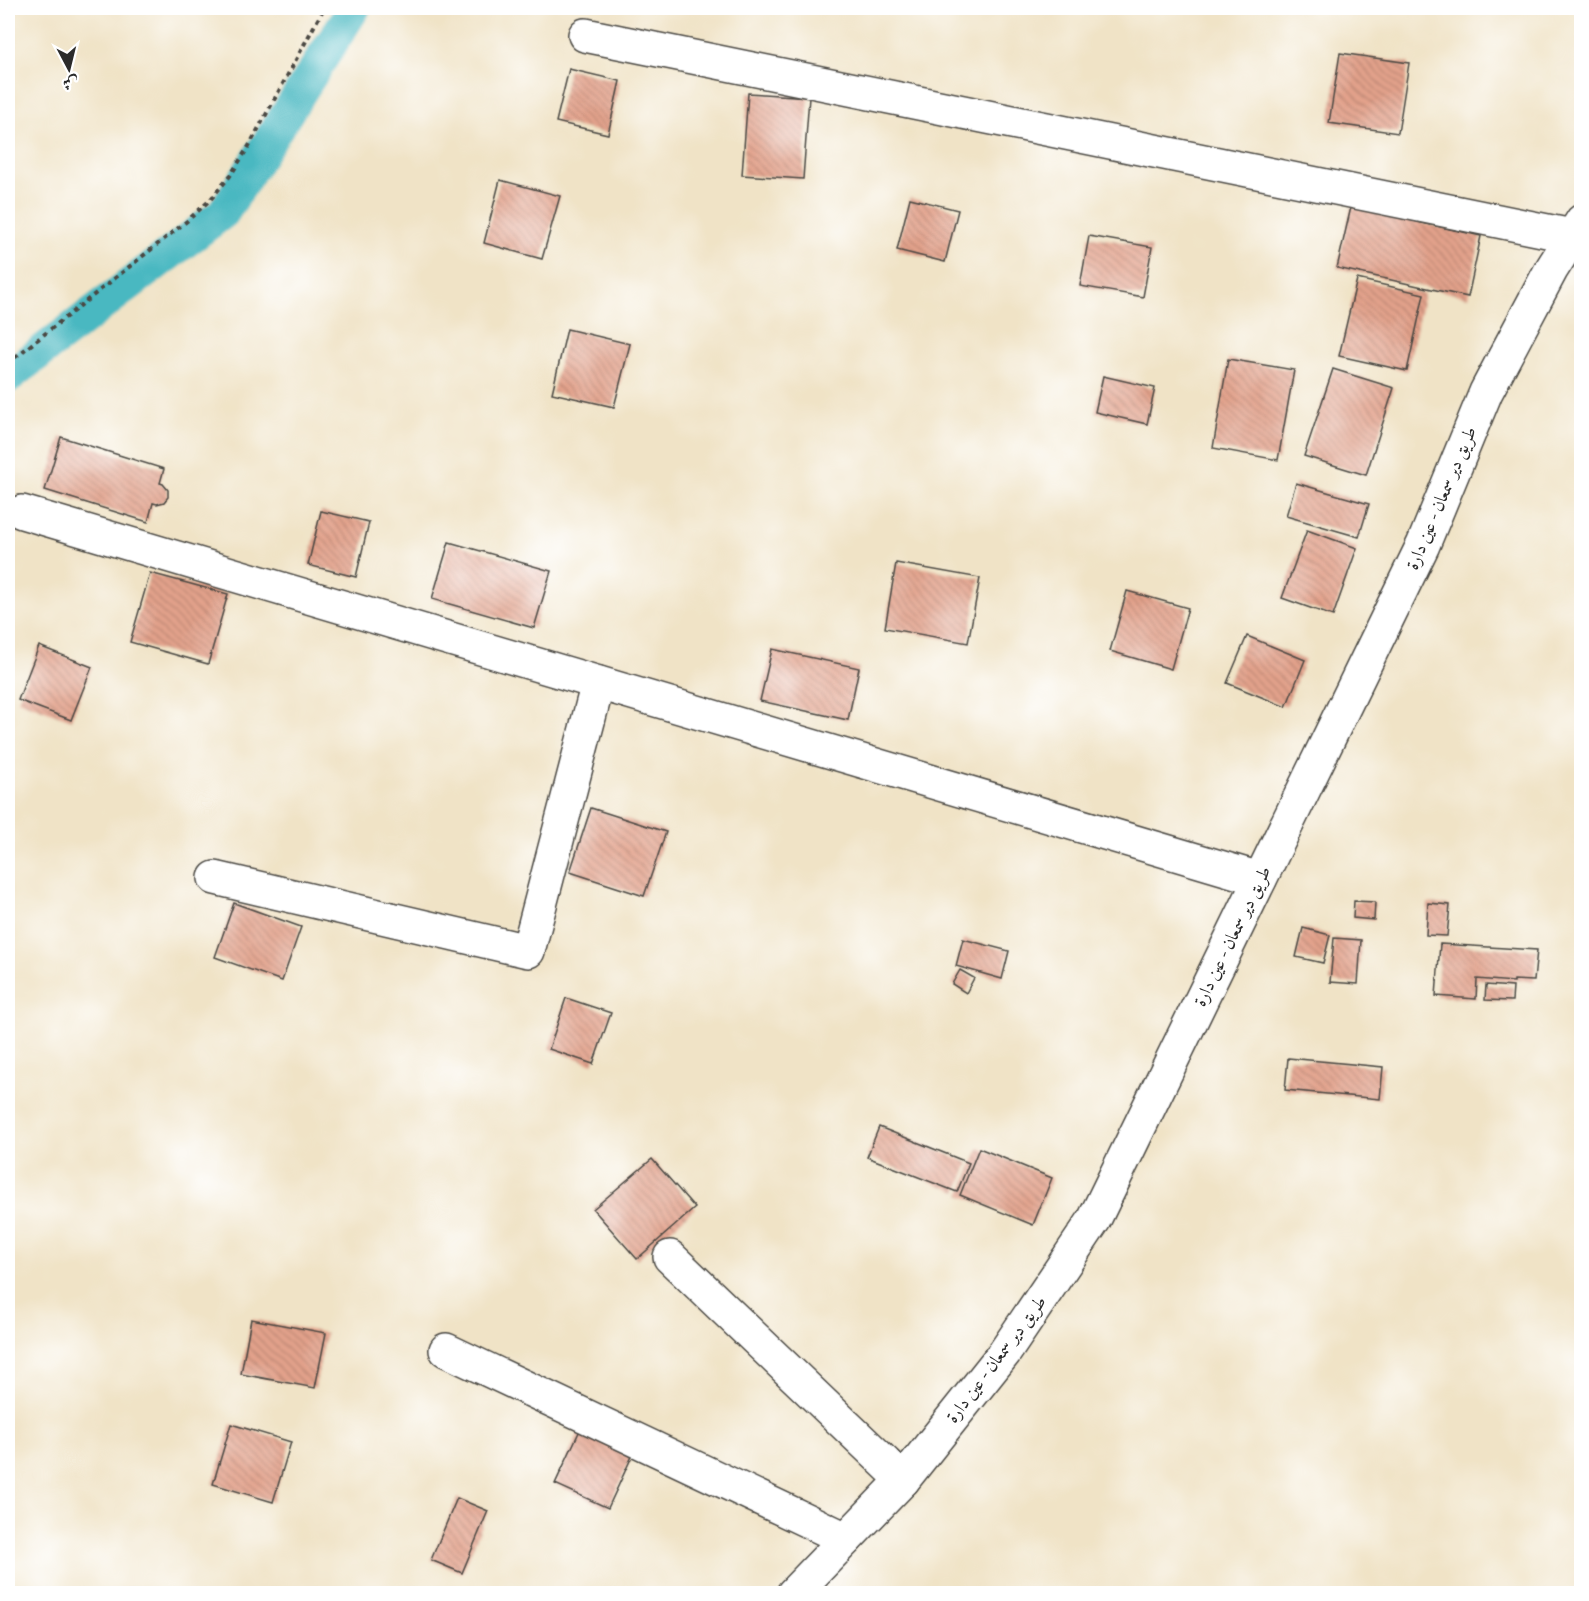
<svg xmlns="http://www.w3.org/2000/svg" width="1589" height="1601" font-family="Alegreya,Amiri,serif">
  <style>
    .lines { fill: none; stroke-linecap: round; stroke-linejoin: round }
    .canal { stroke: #4ab8c1; stroke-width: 33 }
    .building { fill: url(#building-back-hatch) }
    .minor-casing { stroke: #494742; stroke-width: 36 }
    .major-casing { stroke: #494742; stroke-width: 36 }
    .path { stroke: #494742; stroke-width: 4; stroke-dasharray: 4.5 4.5; stroke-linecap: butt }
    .minor { stroke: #fff; stroke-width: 33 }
    .major { stroke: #fff; stroke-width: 33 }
    .labels { text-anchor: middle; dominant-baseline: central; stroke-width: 4.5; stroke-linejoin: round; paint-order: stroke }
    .street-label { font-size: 18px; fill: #2b2b2b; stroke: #fff }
  </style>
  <defs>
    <pattern id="building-back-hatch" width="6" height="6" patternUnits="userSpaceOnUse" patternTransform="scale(1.5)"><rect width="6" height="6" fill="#e3a28b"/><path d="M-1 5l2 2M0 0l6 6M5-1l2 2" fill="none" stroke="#b88472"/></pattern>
  </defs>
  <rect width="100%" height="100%" fill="#fff"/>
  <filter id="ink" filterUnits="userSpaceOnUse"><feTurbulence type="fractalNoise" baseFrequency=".0167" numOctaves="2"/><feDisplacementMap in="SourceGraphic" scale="12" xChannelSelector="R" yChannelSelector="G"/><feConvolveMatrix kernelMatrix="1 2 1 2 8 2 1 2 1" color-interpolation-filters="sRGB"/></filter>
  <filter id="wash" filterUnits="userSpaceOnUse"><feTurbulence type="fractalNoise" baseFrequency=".008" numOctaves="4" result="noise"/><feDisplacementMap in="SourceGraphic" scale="24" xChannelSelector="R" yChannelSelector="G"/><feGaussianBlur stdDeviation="1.35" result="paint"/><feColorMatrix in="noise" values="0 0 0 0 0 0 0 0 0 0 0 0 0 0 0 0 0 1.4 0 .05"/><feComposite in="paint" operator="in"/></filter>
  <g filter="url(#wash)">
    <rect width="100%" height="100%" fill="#f0e3c6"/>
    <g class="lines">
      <path class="canal" d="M8 377 223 213 354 8"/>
    </g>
    <g id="blocks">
      <g class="building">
        <path d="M1340 53 1409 63 1398 133 1329 123Z"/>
        <path d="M569 69 620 81 608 134 556 122Z"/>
        <path d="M748 93 809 97 803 179 742 175Z"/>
        <path d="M500 180 560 196 542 259 484 243Z"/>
        <path d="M910 198 958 210 945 262 897 250Z"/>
        <path d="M1351 207 1481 236 1468 297 1337 268Z"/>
        <path d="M1089 236 1152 247 1143 297 1080 286Z"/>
        <path d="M1357 279 1424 294 1407 371 1339 356Z"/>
        <path d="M567 329 630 344 614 407 552 393Z"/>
        <path d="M1228 359 1294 370 1278 460 1213 448Z"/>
        <path d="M1333 369 1394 388 1366 475 1304 456Z"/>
        <path d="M1103 376 1155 388 1147 424 1095 412Z"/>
        <path d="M61 437 164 469 160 483 163 484 168 490V497L164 502 157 504 153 503 148 522 45 490Z"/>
        <path d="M1296 483 1369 504 1359 537 1286 516Z"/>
        <path d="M321 511 369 522 356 577 308 565Z"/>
        <path d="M1307 530 1357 548 1333 616 1282 598Z"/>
        <path d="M449 542 551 571 534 628 432 599Z"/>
        <path d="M896 563 980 578 968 643 885 628Z"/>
        <path d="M150 573 228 594 208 664 130 642Z"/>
        <path d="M1127 591 1188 608 1171 669 1110 651Z"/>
        <path d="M1247 636 1305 660 1286 707 1227 683Z"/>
        <path d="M39 646 92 667 71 720 18 700Z"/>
        <path d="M772 649 859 668 848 720 760 701Z"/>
        <path d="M591 808 666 832 644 896 570 872Z"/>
        <path d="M1354 901 1375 902 1374 920 1353 918Z"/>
        <path d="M234 903 301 927 282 981 215 957Z"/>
        <path d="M1428 903 1450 905 1447 936 1426 935Z"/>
        <path d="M1303 928 1330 935 1323 963 1296 957Z"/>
        <path d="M1334 938 1361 940 1358 984 1330 982Z"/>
        <path d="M963 939 1009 951 1002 979 956 966Z"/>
        <path d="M1440 944 1537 950 1534 981 1514 980V982L1477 979 1476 999 1436 996Z"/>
        <path d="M960 970 974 978 966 993 952 984Z"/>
        <path d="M1486 985 1513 987 1512 1001 1485 1000Z"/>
        <path d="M566 998 611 1013 593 1064 549 1049Z"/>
        <path d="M1288 1058 1383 1067 1380 1099 1285 1090Z"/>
        <path d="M879 1127 969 1163 957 1192 867 1157Z"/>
        <path d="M979 1148 1052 1178 1033 1225 960 1195Z"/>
        <path d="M652 1159 695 1208 637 1259 593 1209Z"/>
        <path d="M251 1319 326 1333 315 1388 241 1374Z"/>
        <path d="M231 1424 291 1442 273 1502 213 1484Z"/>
        <path d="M580 1430 633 1454 608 1508 555 1484Z"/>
        <path d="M457 1498 488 1511 462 1573 431 1560Z"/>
      </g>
    </g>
  </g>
  <g filter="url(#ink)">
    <use href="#blocks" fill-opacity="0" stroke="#494742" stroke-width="1.5"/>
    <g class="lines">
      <defs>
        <g id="minor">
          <path d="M585 35 1572 236"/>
          <path d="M22 512 1260 879"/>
          <path d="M215 878 528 951 598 683"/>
          <path d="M670 1257 903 1480"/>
          <path d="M446 1350 846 1539"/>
        </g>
        <path id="major" d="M793 1594 903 1480 1005 1352 1094 1220 1423 545 1486 392 1551 270 1582 221"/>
      </defs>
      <use href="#minor" class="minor-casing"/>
      <use href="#major" class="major-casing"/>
      <path class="path" d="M8 363 187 221 210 200 230 176 249 146 324 8"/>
      <use href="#minor" class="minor"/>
      <use href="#major" class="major"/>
    </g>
  </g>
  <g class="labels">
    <g class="street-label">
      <text transform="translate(1441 498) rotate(-67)">طريق دير سمعان - عين دارة</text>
      <text transform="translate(1232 936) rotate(-64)">طريق دير سمعان - عين دارة</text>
      <text transform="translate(996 1359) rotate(-53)">طريق دير سمعان - عين دارة</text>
    </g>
  </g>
  <rect width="1589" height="1601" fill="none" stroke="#fff" stroke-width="30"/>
  <g transform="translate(69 69) rotate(173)" stroke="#ffffff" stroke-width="4.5" paint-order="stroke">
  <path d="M0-4.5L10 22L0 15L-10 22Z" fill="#2b2b2b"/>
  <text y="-9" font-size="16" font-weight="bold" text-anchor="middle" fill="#2b2b2b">ش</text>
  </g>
</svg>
